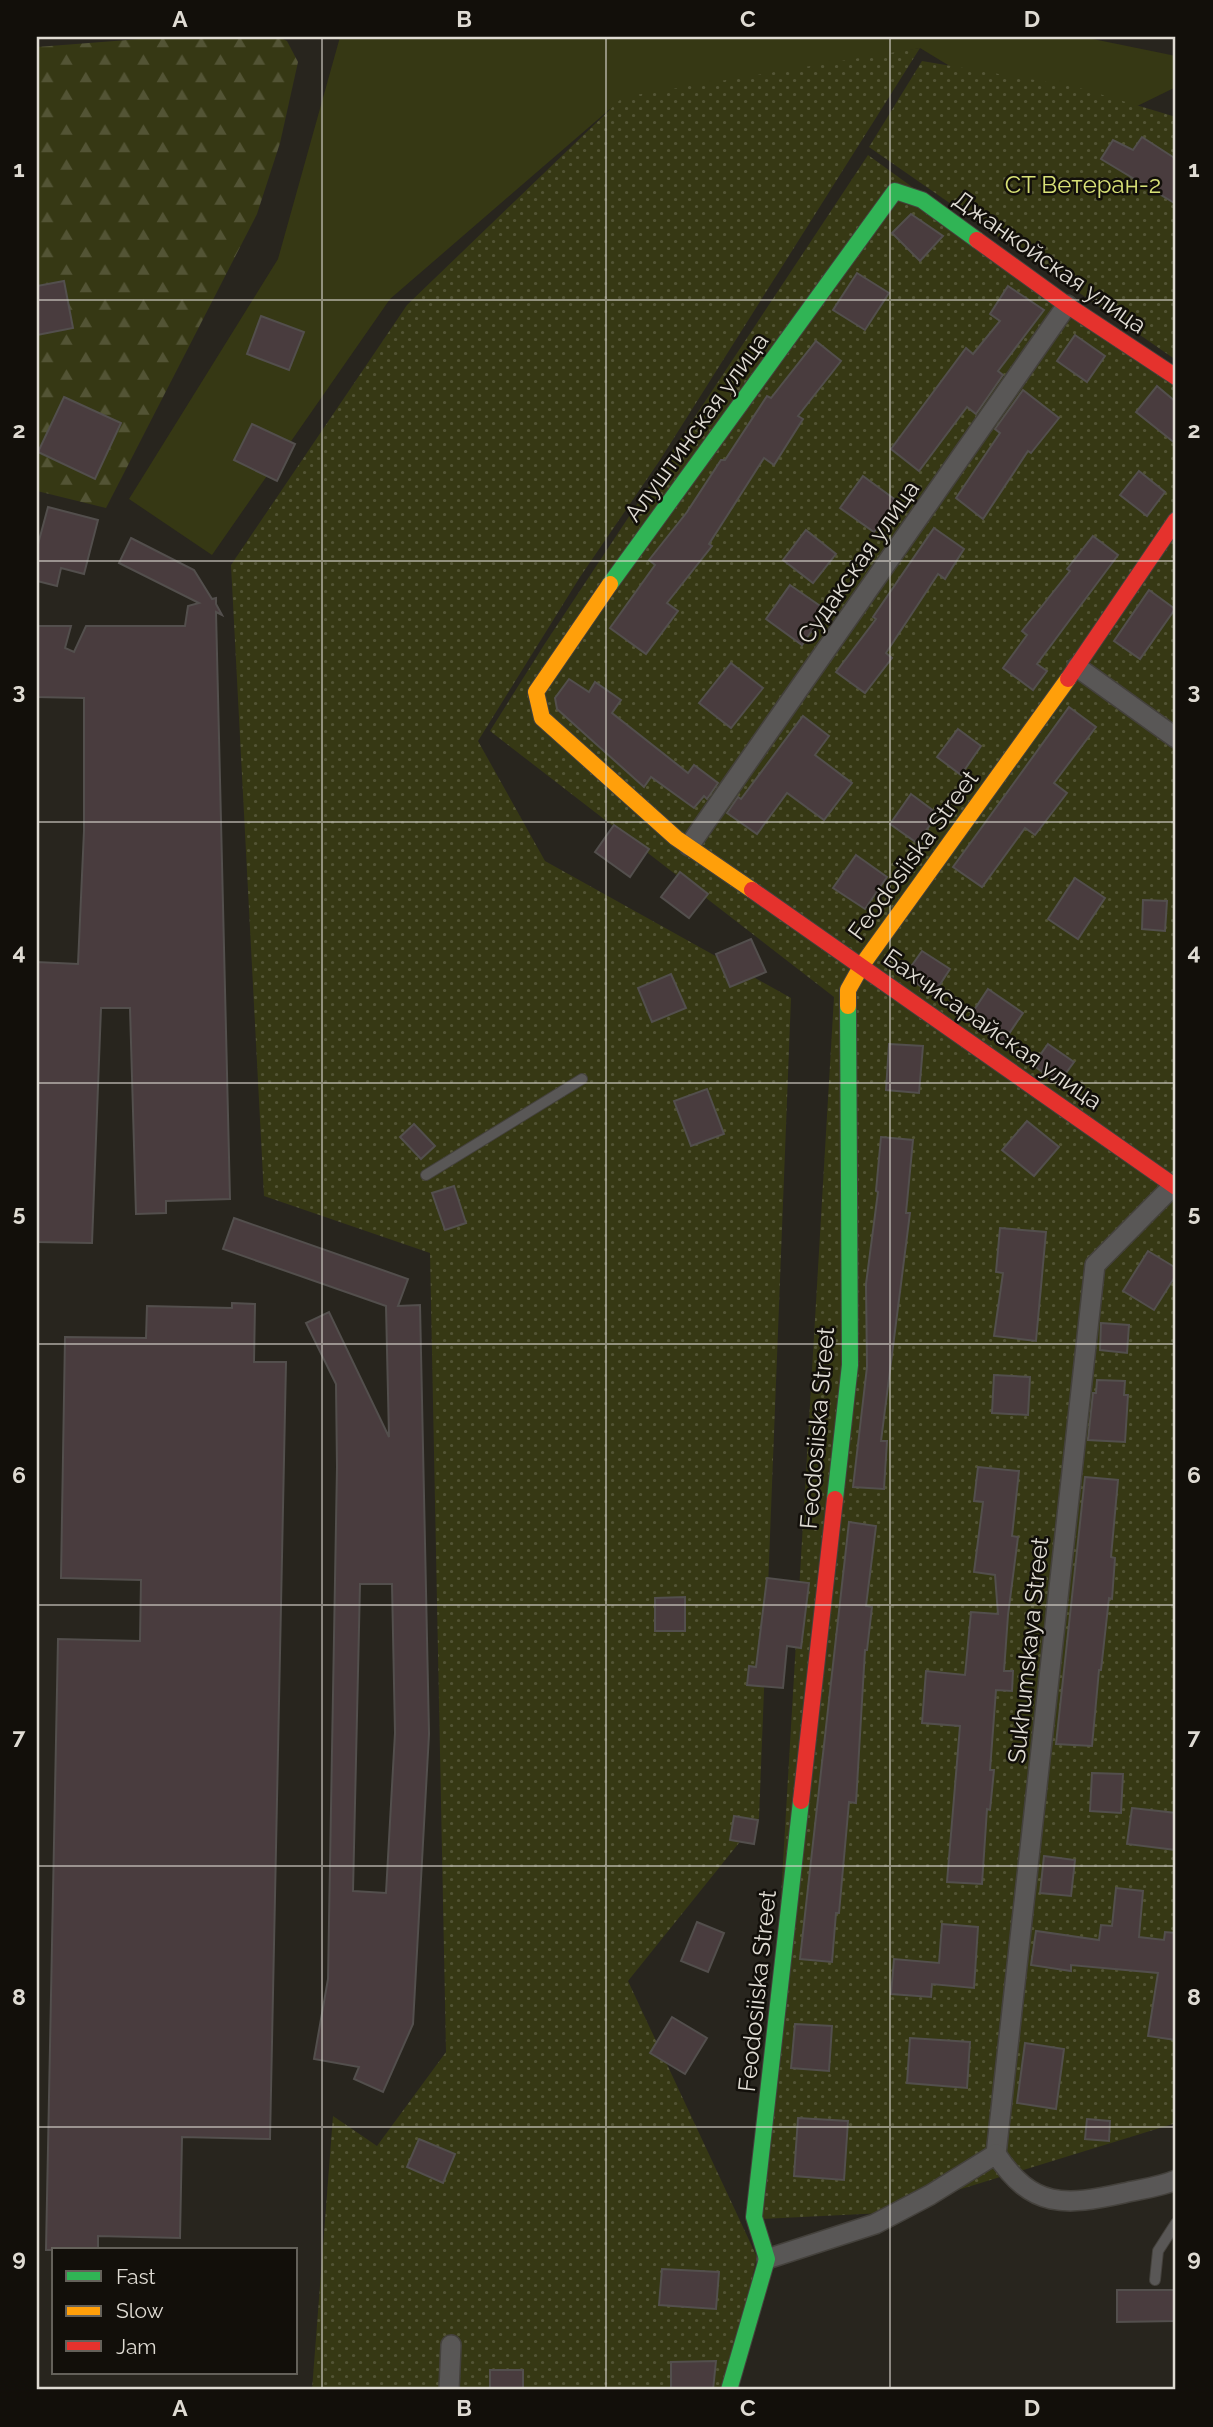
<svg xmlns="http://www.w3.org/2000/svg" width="1213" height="2427" font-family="Raleway,sans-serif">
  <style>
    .grass { fill: #363814 }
    .forest { fill: url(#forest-firs) }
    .garden { fill: url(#garden-dots); fill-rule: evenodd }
    .building { fill: #493c3e; stroke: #534f4d; stroke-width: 2; fill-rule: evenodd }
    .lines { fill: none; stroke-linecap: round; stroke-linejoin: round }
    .lane-casing { stroke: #44413c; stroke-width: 12 }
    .street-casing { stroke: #44413c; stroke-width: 22 }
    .fast-casing { stroke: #44413c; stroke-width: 18 }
    .slow-casing { stroke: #44413c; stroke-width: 18 }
    .jam-casing { stroke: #44413c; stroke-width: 18 }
    .lane { stroke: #595756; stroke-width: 10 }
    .street { stroke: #595756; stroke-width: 19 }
    .fast { stroke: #30b455; stroke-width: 16 }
    .slow { stroke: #ff9f0a; stroke-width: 16 }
    .jam { stroke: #e5322d; stroke-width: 16 }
    .grid { fill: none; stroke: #dfdbd3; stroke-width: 2; stroke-opacity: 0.55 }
    .labels { text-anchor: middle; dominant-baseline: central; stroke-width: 5; stroke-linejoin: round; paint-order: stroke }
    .park-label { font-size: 24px; fill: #d8e177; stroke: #120f0a }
    .street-label { font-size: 24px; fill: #dfdbd3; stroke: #120f0a }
    .neatline { fill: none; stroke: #dfdbd3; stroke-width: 2.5 }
    .grid-label { font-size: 23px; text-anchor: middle; font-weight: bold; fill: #dfdbd3 }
  </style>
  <defs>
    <pattern id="forest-firs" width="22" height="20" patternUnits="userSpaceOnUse" patternTransform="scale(1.75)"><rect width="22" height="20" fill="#363814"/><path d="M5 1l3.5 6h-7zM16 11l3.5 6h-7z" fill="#535435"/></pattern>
    <pattern id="garden-dots" width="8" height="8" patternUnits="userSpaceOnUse" patternTransform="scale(1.75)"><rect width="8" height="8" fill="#363814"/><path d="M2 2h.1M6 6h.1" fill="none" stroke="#535435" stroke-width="1.8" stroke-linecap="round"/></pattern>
  </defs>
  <rect width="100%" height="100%" fill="#28251e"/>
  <path class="grass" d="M340 37H1083L1176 56V87L1070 139 920 48 610 109 390 299 212 555 129 499 278 259Z"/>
  <path class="forest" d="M166 37H278L287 41 298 62 280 143 257 214 106 508 37 491V47Z"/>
  <g class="garden">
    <path d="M920 48 660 460 580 577 478 741 545 861 791 998 759 1818 628 1981 757 2257 727 2390H312L333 2116 377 2146 446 2052 430 1253 264 1196 231 565 407 305 623 97ZM671 974 685 1008 652 1022 638 989ZM685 1597V1631H656L655 1598Z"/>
    <path d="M922 61 1076 87 1176 117V360L869 147Z"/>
    <path d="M868 155 1176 378V2123L883 2213 762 2219 834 997 490 731 544 645Z"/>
  </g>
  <g class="building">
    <path d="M1142 137 1176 159V204L1101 159 1113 140 1133 150Z"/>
    <path d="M911 214 943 236 920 261 892 233Z"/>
    <path d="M857 273 889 293 865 330 833 310Z"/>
    <path d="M64 281 73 328 37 335V286Z"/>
    <path d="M1008 286 1044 310 998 371 1003 375 976 414 967 407 919 471 891 449 966 348 973 354 1000 321 990 314Z"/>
    <path d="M261 316 304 332 289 370 247 354Z"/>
    <path d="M1075 335 1105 356 1087 382 1057 361Z"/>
    <path d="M816 341 841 361 798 416 803 419 774 465 764 458 709 544 712 546 667 603 678 611 646 654 610 628 655 565 649 560 687 512 721 460H725L767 396 771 398Z"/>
    <path d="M1157 386 1176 402V444L1136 412Z"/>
    <path d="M1023 390 1059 418 1031 453 1028 451 983 519 956 498 1000 433 995 429Z"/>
    <path d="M64 397 121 423 95 479 38 452Z"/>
    <path d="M252 424 295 444 277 481 234 460Z"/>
    <path d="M1139 471 1165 492 1147 516 1120 495Z"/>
    <path d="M863 476 897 501 874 532 840 508Z"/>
    <path d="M48 507 98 520 84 574 61 568 57 586 37 581V548Z"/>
    <path d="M934 528 964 549 945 579 938 574 886 653 892 658 865 693 836 672 876 619 873 617Z"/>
    <path d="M806 530 836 554 813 583 783 560Z"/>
    <path d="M1093 536 1118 555 1037 664 1047 671 1033 690 1003 668 1027 635 1022 631 1070 571 1067 569Z"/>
    <path d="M131 538 194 570 212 599 216 598V604L222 615 216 612 230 1199 166 1201V1213L136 1214 130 1008H101L92 1243 37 1242V962L78 964 84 831V698L37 697V626H71L65 648 74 652 86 626H185L188 606 199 603 119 563Z"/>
    <path d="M790 585 826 610 802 645 766 619Z"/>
    <path d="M1149 590 1175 609 1140 659 1114 641Z"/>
    <path d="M731 663 763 688 731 728 699 703Z"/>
    <path d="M569 679 589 692 595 682 621 700 612 713 688 773 694 765 718 783 707 799 704 796 694 808 651 777 644 787 557 709 555 698Z"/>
    <path d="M1069 707 1096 727 1054 783 1067 793 1035 835 1025 828 982 887 953 867Z"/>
    <path d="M803 716 829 736 815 755 852 783 824 820 787 793 757 834 727 813 738 797 741 799Z"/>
    <path d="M958 729 981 746 961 775 937 757Z"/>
    <path d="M911 794 938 814 917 843 890 824Z"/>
    <path d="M614 825 649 849 630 877 595 852Z"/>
    <path d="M856 855 887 877 865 909 833 888Z"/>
    <path d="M680 872 708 894 689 918 661 897Z"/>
    <path d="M1075 878 1105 898 1078 939 1048 919Z"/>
    <path d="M1143 900 1167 901 1165 931 1142 929Z"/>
    <path d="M751 939 766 972 730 987 716 954Z"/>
    <path d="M922 951 950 969 933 995 905 975Z"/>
    <path d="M671 974 686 1008 652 1022 638 988Z"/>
    <path d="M988 989 1023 1013 1002 1044 968 1019Z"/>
    <path d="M889 1044 923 1046 919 1093 886 1090Z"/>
    <path d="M1048 1044 1074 1062 1058 1084 1033 1065Z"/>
    <path d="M707 1089 724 1134 691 1146 674 1101Z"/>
    <path d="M1027 1121 1059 1147 1034 1176 1002 1150Z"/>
    <path d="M414 1124 435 1146 421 1159 400 1137Z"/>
    <path d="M881 1137 913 1140 906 1213H910L881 1441H887L884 1489 853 1487 867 1367 866 1284 878 1192 876 1191Z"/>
    <path d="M454 1186 466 1223 445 1230 432 1193Z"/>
    <path d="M234 1218 408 1279 398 1306 420 1305 429 1734 413 2024 383 2092 354 2079 359 2067 314 2059 328 1979 337 1467 336 1384 306 1323 329 1312 389 1437 386 1306 223 1249ZM360 1584H392L395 1733 386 1893 353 1891Z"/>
    <path d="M1000 1228 1046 1232 1036 1341 994 1336 1003 1273 996 1272Z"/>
    <path d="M1148 1251 1176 1268V1275L1154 1310 1123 1291Z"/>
    <path d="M232 1303 255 1304 254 1362H286L270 2139 182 2137 180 2238 98 2236V2250H46L58 1639 140 1641 141 1580 61 1578 65 1337 146 1338 147 1306 232 1308Z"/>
    <path d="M1101 1323 1129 1325 1127 1353 1100 1350Z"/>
    <path d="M994 1375 1030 1377 1028 1415 992 1413Z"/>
    <path d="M1097 1380 1125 1381 1124 1395H1128L1125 1442 1088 1440 1093 1393H1096Z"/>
    <path d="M978 1467 1019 1471 1012 1536 1018 1537 1008 1615 1004 1671H1013L1012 1691 996 1690 990 1770H994L990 1810 987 1809 982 1884 947 1882 960 1726 922 1723 926 1671 965 1675 971 1612 998 1614 995 1575 974 1572 983 1502 974 1501Z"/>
    <path d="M1085 1477 1118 1480 1111 1557 1115 1558 1112 1599 1109 1598 1101 1670H1099L1092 1746 1056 1744Z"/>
    <path d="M849 1522 876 1526 866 1606 872 1607 867 1650H865L856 1803 849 1802 839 1913H836L832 1962 800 1959Z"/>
    <path d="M767 1578 809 1583 801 1648 787 1646 783 1688 747 1685 749 1666 756 1667Z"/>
    <path d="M685 1597V1631H655V1598Z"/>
    <path d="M1092 1773 1123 1774 1121 1813 1090 1811Z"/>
    <path d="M1132 1808 1176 1813V1850L1127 1844Z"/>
    <path d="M734 1816 758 1820 754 1844 730 1840Z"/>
    <path d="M1044 1856 1075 1860 1071 1896 1040 1893Z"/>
    <path d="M1116 1888 1143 1891 1139 1937 1164 1940 1165 1932 1176 1933V2040L1148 2036 1158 1973 1071 1965V1971L1031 1965 1036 1931 1099 1940 1101 1925 1112 1926Z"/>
    <path d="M697 1922 724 1933 708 1972 681 1961Z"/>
    <path d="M942 1924 978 1927 974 1988 932 1984 931 1997 891 1994 894 1959 939 1963Z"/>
    <path d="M672 2017 707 2038 685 2074 650 2053Z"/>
    <path d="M795 2024 832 2026 829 2071 791 2068Z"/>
    <path d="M910 2038 970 2042 967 2088 907 2083Z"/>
    <path d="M1025 2043 1064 2049 1056 2109 1017 2103Z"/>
    <path d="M798 2118 848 2121 844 2180 794 2176Z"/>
    <path d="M1087 2119 1110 2121 1109 2141 1085 2139Z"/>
    <path d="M419 2139 455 2154 443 2183 407 2167Z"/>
    <path d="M662 2269 719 2272 716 2309 659 2305Z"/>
    <path d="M1117 2290H1176V2321L1117 2322Z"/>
    <path d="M716 2361 713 2390H671V2362Z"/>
    <rect x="490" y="2370" width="33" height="20"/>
  </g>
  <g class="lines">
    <defs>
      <g id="lane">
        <path d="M426 1175 582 1079"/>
        <path d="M1155 2280 1158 2251 1176 2223"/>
      </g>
      <g id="street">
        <path d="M1077 667 1176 738"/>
        <path d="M689 846 1067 305"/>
        <path d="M996 2154 1095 1265 1174 1185"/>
        <path d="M767 2259 875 2224 930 2195 996 2154C1032 2209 1065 2206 1124 2193 1141 2189 1160 2187 1176 2180"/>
        <path d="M449 2390 451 2345"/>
      </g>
      <g id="fast">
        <path d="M610 584 895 191 922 200 977 240"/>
        <path d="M835 1499 850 1365 848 1006"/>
        <path d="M729 2390 767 2259 754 2217 801 1801"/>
      </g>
      <g id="slow">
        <path d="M610 584 536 692 542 718 676 838 752 890"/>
        <path d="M848 1006V990L862 965 1068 679"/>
      </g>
      <g id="jam">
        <path d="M977 240 1067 305 1176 377"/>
        <path d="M1068 679 1176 520"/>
        <path d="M752 890 1176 1187"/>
        <path d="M801 1801 835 1499"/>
      </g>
    </defs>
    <use href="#lane" class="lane-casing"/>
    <use href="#street" class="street-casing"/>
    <use href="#fast" class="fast-casing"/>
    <use href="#slow" class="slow-casing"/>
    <use href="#jam" class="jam-casing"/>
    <use href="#lane" class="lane"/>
    <use href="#street" class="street"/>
    <use href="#fast" class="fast"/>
    <use href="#slow" class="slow"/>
    <use href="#jam" class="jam"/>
  </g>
  <path class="grid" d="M322 37V2390M606 37V2390M890 37V2390M37 300H1176M37 561H1176M37 822H1176M37 1083H1176M37 1344H1176M37 1605H1176M37 1866H1176M37 2127H1176"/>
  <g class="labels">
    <g class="park-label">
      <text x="1083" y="184">СТ Ветеран-2</text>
    </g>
    <g class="street-label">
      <text transform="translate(1050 262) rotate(35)">Джанкойская улица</text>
      <text transform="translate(696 427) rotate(-54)">Алуштинская улица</text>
      <text transform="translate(858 562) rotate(-55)">Судакская улица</text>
      <text transform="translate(913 855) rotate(-54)">Feodosiiska Street</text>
      <text transform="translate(993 1029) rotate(35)">Бахчисарайская улица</text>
      <text transform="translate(817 1428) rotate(-85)">Feodosiiska Street</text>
      <text transform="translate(1028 1650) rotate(-84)">Sukhumskaya Street</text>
      <text transform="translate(757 1991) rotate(-84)">Feodosiiska Street</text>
    </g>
  </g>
  <rect width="1213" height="2427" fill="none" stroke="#120f0a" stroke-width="77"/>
  <rect x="52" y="2248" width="245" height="126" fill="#120f0a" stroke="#64615a" stroke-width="2"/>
  <rect x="66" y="2271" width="35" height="10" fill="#30b455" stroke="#64615a" stroke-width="2"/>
  <text x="116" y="2284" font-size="21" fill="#dfdbd3">Fast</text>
  <rect x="66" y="2306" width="35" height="10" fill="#ff9f0a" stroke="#64615a" stroke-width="2"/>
  <text x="116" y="2318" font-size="21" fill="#dfdbd3">Slow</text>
  <rect x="66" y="2341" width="35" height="10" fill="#e5322d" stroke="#64615a" stroke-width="2"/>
  <text x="116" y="2354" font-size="21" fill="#dfdbd3">Jam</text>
  <rect x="38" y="38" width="1136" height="2350" class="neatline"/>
  <g class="grid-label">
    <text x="180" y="27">A</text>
    <text x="464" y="27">B</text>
    <text x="748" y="27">C</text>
    <text x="1032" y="27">D</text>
    <text x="19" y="177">1</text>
    <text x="1194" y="177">1</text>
    <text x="19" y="438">2</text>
    <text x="1194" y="438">2</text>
    <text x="19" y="699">3</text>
    <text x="1194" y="699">3</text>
    <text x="19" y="960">4</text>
    <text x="1194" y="960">4</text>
    <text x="19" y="1221">5</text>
    <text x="1194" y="1221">5</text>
    <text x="19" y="1483">6</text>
    <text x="1194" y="1483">6</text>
    <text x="19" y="1744">7</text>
    <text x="1194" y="1744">7</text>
    <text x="19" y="2005">8</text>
    <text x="1194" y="2005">8</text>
    <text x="19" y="2266">9</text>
    <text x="1194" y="2266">9</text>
    <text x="180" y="2416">A</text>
    <text x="464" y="2416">B</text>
    <text x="748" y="2416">C</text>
    <text x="1032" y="2416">D</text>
  </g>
</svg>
